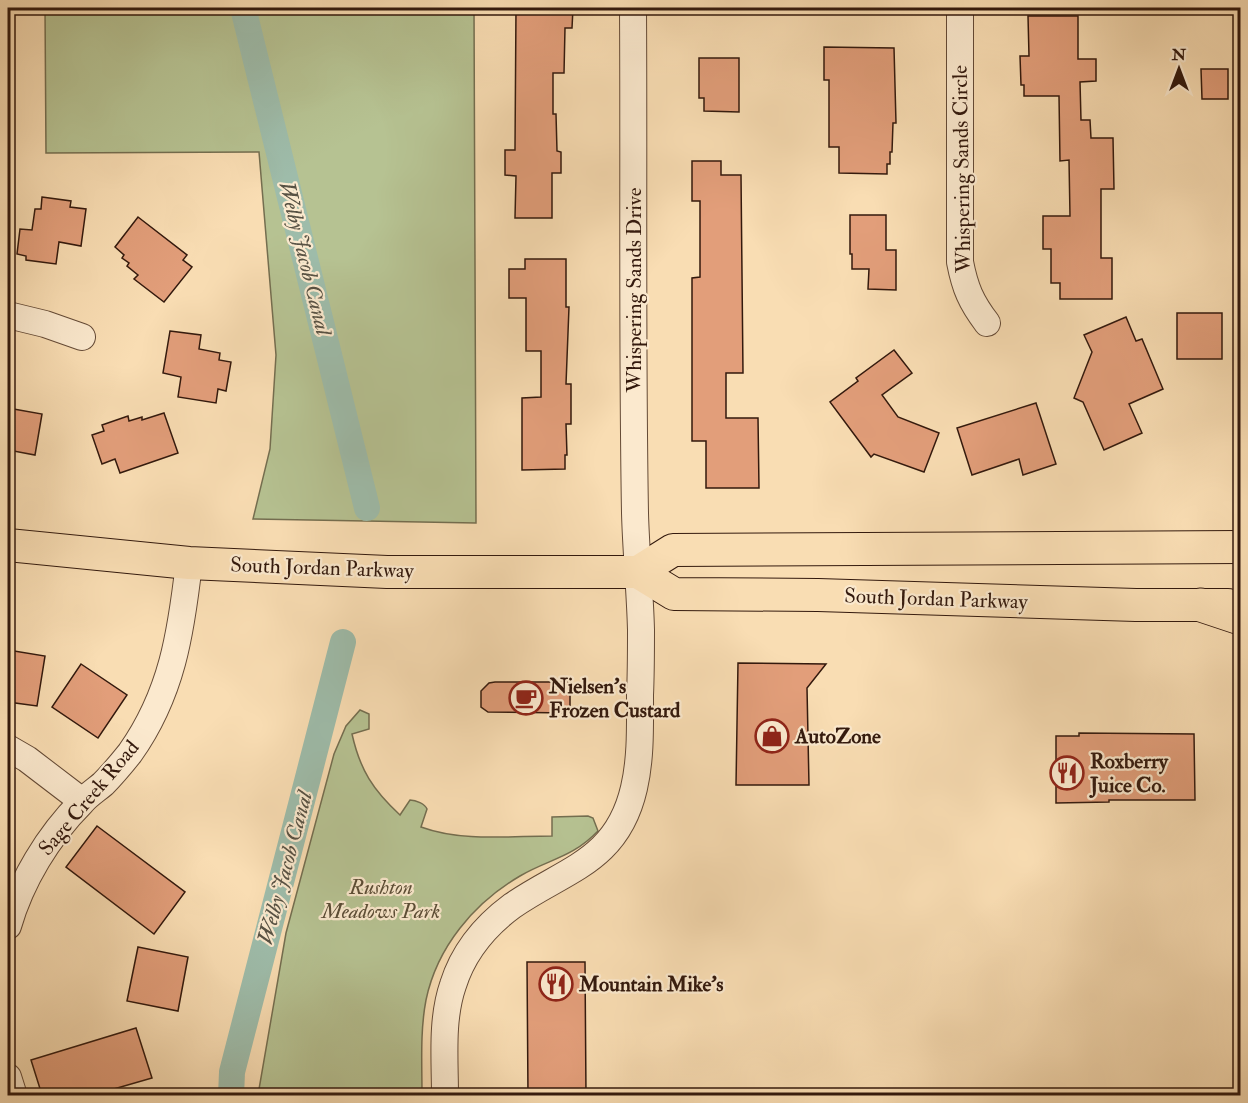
<svg xmlns="http://www.w3.org/2000/svg" width="1248" height="1103" font-family="'IM FELL Double Pica',serif">
  <style>
    .green { fill: #b6c292; stroke: #746e50; stroke-width: 1.5 }
    .lines { fill: none; stroke-linecap: round; stroke-linejoin: round }
    .canal { stroke: #9ebcaa; stroke-width: 26 }
    .building { fill: #e29e7a; stroke: #33190d; stroke-width: 1.5 }
    .minor-casing { stroke: #644a36; stroke-width: 28 }
    .major-casing { stroke: #33190d; stroke-width: 34 }
    .highway-casing { stroke: #33190d; stroke-width: 35 }
    .minor { stroke: #fbe9ce; stroke-width: 26 }
    .major { stroke: #f9ddb3; stroke-width: 32 }
    .highway { stroke: #f9ddb3; stroke-width: 33 }
    .labels { text-anchor: middle; dominant-baseline: central; stroke-width: 4.5; stroke-linejoin: round; paint-order: stroke }
    .street-label { font-size: 21px; fill: #33190d; stroke: #fbe9ce }
    .poi-label { font-size: 21px; font-weight: bold; fill: #33190d; stroke: #fbe9ce; text-anchor: start }
    .park-label { font-size: 21px; font-style: italic; fill: #5a4c35; stroke: #fbe9ce }
    .water-label { font-size: 22px; font-style: italic; fill: #585244; stroke: #fbe9ce }
  </style>
  <rect width="100%" height="100%" fill="#f9ddb3"/>
  <filter id="stains"><feTurbulence type="fractalNoise" baseFrequency=".00333" numOctaves="4"/><feColorMatrix values="0 0 0 0 .2 0 0 0 0 .09 0 0 0 0 .02 0 0 0 .5 -.17"/></filter>
  <radialGradient id="worn" r=".72"><stop offset=".6" stop-color="#630" stop-opacity="0"/><stop offset="1" stop-color="#630" stop-opacity=".3"/></radialGradient>
  <g class="green">
    <path d="M45 8H474L476 523 253 519 270 449 276 355 259 152 46 153Z"/>
    <path d="M360 710 369 714V729L352 734C360 770 373 790 400 815L410 800C416 800 425 804 427 809L421 827C462 842 509 836 552 836V817L588 816 593 818 598 831C572 858 549 859 520 876 474 903 437 947 426 1000 420 1031 422 1064 422 1095H258L286 933 334 754 346 726Z"/>
  </g>
  <g class="lines">
    <g class="canal">
      <path d="M243 8 367 508"/>
      <path d="M231 1096 232 1072 343 642"/>
    </g>
  </g>
  <g class="building">
    <path d="M516 8H573L572 28H565L564 73H553V114H556L557 151 561 152V173H552V218H515L516 176 505 175V150H515Z"/>
    <path d="M1028 16H1078V59H1096V81L1080 82 1081 120H1090L1091 138H1113L1114 189H1101V258H1112V299H1060V283H1051V249H1043V216H1070L1069 160 1060 161 1059 96H1024V85H1021L1020 56H1029Z"/>
    <path d="M824 47 894 48 896 123H893L892 152H890V164H887V174L839 173V147H829V80H824Z"/>
    <path d="M699 58H739V112L704 111V98H699Z"/>
    <path d="M1201 69H1228V99H1202Z"/>
    <path d="M692 161H721V175H741L743 373H726V418H758L759 488H706V441H692V278L700 277V201H692Z"/>
    <path d="M42 197 71 201 70 207 86 209 81 246 59 242 56 264 26 260V256L17 254 20 229 32 230 35 209H41Z"/>
    <path d="M850 215H886V250H896V290L868 289 869 269H852V254H850Z"/>
    <path d="M138 217 187 255 183 260 192 267 164 302 134 279 138 275 127 266 129 263 122 258 124 255 115 247Z"/>
    <path d="M525 259H566V307H569L566 384H571V424H566L567 455H565V469L522 470V398L541 397V351H526V298H509V269H525Z"/>
    <rect x="1177" y="313" width="45" height="46"/>
    <path d="M1126 317 1136 341 1142 339 1163 389 1129 404 1142 433 1104 450 1083 402 1074 398 1092 352 1084 335Z"/>
    <path d="M170 331 201 335 199 349 220 353 219 360 231 362 226 391 218 389 216 403 178 397 181 377 163 373Z"/>
    <path d="M894 350 912 373 882 395 898 417 939 433 924 472 874 454 871 457 830 402 858 381 856 378Z"/>
    <path d="M1036 403 1056 464 1023 475 1019 459 972 475 957 428Z"/>
    <path d="M8 408 42 414 35 455 8 450Z"/>
    <path d="M164 413 178 453 120 473 115 459 102 464 92 435 104 431 102 425 128 416 129 421 142 417V420Z"/>
    <path d="M8 650 45 656 37 706 8 702Z"/>
    <path d="M738 663 826 664 807 688 809 785H736Z"/>
    <path d="M81 664 127 695 98 738 52 707Z"/>
    <path d="M495 682H570V713L488 712 481 707V691L489 683Z"/>
    <path d="M1079 733 1194 734 1195 800H1109V802L1056 803V736H1079Z"/>
    <path d="M97 826 185 892 154 934 66 867Z"/>
    <path d="M138 947 188 957 178 1011 127 1001Z"/>
    <path d="M527 962H585L586 1095H528Z"/>
    <path d="M136 1028 152 1078 93 1095H42L31 1060Z"/>
  </g>
  <g class="lines">
    <defs>
      <g id="minor">
        <path d="M960 8V262C965 288 971 302 987 323"/>
        <path d="M8 315 45 324 82 337"/>
        <path d="M8 748 27 759 82 801"/>
        <path d="M8 926C21 881 48 836 82 802 88 795 96 790 103 784 112 775 122 763 130 753 172 694 181 633 189 563"/>
        <path d="M8 1077 14 1096"/>
        <path d="M445 1096C445 1059 441 1020 453 985 463 953 485 926 512 906 565 869 617 862 634 788 641 758 640 726 640 695 641 673 641 652 641 630 640 591 636 552 635 513 632 344 634 176 633 8"/>
      </g>
      <g id="major">
        <path d="M8 545 189 563 387 572H638L673 550 1240 547"/>
        <path d="M638 572 674 594 818 595 1136 605H1228"/>
      </g>
      <path id="highway" d="M1201 605 1240 618"/>
    </defs>
    <use href="#minor" class="minor-casing"/>
    <use href="#major" class="major-casing"/>
    <use href="#highway" class="highway-casing"/>
    <use href="#minor" class="minor"/>
    <use href="#major" class="major"/>
    <use href="#highway" class="highway"/>
  </g>
  <defs>
    <symbol id="cafe-ring" viewBox="-11 -11 22 22"><circle r="9.5" fill="#fbe9ce" stroke="#8f2418" stroke-width="1.5"/><path d="M-5.5-4.5H6V0H3Q3 3.5 0 3.5H-2.5Q-5.5 3.5-5.5 0ZM3-3.2v2h1.7v-2ZM-6 4.5H4V6H-6Z" fill="#8f2418"/></symbol>
    <symbol id="shop-ring" viewBox="-11 -11 22 22"><circle r="9.5" fill="#fbe9ce" stroke="#8f2418" stroke-width="1.5"/><path d="M-5-2.5h2.3a2.7 3.5 0 0 1 5.4 0H5L5.5 6h-11ZM-1.5-2.5h3a1.5 2.3 0 0 0-3 0Z" fill="#8f2418"/></symbol>
    <symbol id="restaurant-ring" viewBox="-11 -11 22 22"><circle r="9.5" fill="#fbe9ce" stroke="#8f2418" stroke-width="1.5"/><path d="M-5-6h1v4h1v-4h1v4h1v-4h1v5L-1.5 .5V6h-2V.5L-5-1ZM5-6V6H3V1.5H1.5Q1.5-4 5-6Z" fill="#8f2418"/></symbol>
  </defs>
  <g fill-rule="evenodd">
    <use href="#cafe-ring" x="507" y="679" width="38" height="38"/>
    <use href="#shop-ring" x="753" y="717" width="38" height="38"/>
    <use href="#restaurant-ring" x="1048" y="754" width="38" height="38"/>
    <use href="#restaurant-ring" x="537" y="965" width="38" height="38"/>
  </g>
  <g class="labels">
    <g class="street-label">
      <text transform="translate(962 169) rotate(-91)">Whispering Sands Circle</text>
      <text transform="translate(634 290) rotate(-90)">Whispering Sands Drive</text>
      <text transform="translate(322 568) rotate(2)">South Jordan Parkway</text>
      <text transform="translate(936 599) rotate(2)">South Jordan Parkway</text>
      <text transform="translate(89 798) rotate(-50)">Sage Creek Road</text>
    </g>
    <g class="poi-label">
      <text x="549" y="686">Nielsen's<tspan x="549" dy="24">Frozen Custard</tspan></text>
      <text x="795" y="736">AutoZone</text>
      <text x="1090" y="761">Roxberry<tspan x="1090" dy="24">Juice Co.</tspan></text>
      <text x="579" y="984">Mountain Mike's</text>
    </g>
    <g class="park-label">
      <text x="381" y="887">Rushton<tspan x="381" dy="24">Meadows Park</tspan></text>
    </g>
    <g class="water-label">
      <text transform="translate(305 258) rotate(76)">Welby Jacob Canal</text>
      <text transform="translate(285 868) rotate(-75)">Welby Jacob Canal</text>
    </g>
  </g>
  <rect width="1248" height="1103" fill="none" stroke="#f9ddb3" stroke-width="30"/>
  <rect x="9" y="9" width="1230" height="1085" fill="none" stroke="#33190d" stroke-width="3"/>
  <rect x="15" y="15" width="1218" height="1073" fill="none" stroke="#33190d" stroke-width="1.5"/>
  <g transform="translate(1179 69)" stroke="#fbe9ce" stroke-width="4.5" paint-order="stroke">
  <path d="M0-4.5L10 22L0 15L-10 22Z" fill="#33190d"/>
  <text y="-9" font-size="16" font-weight="bold" text-anchor="middle" fill="#33190d">N</text>
  </g>
  <rect width="100%" height="100%" filter="url(#stains)"/>
  <rect width="100%" height="100%" fill="url(#worn)"/>
</svg>
